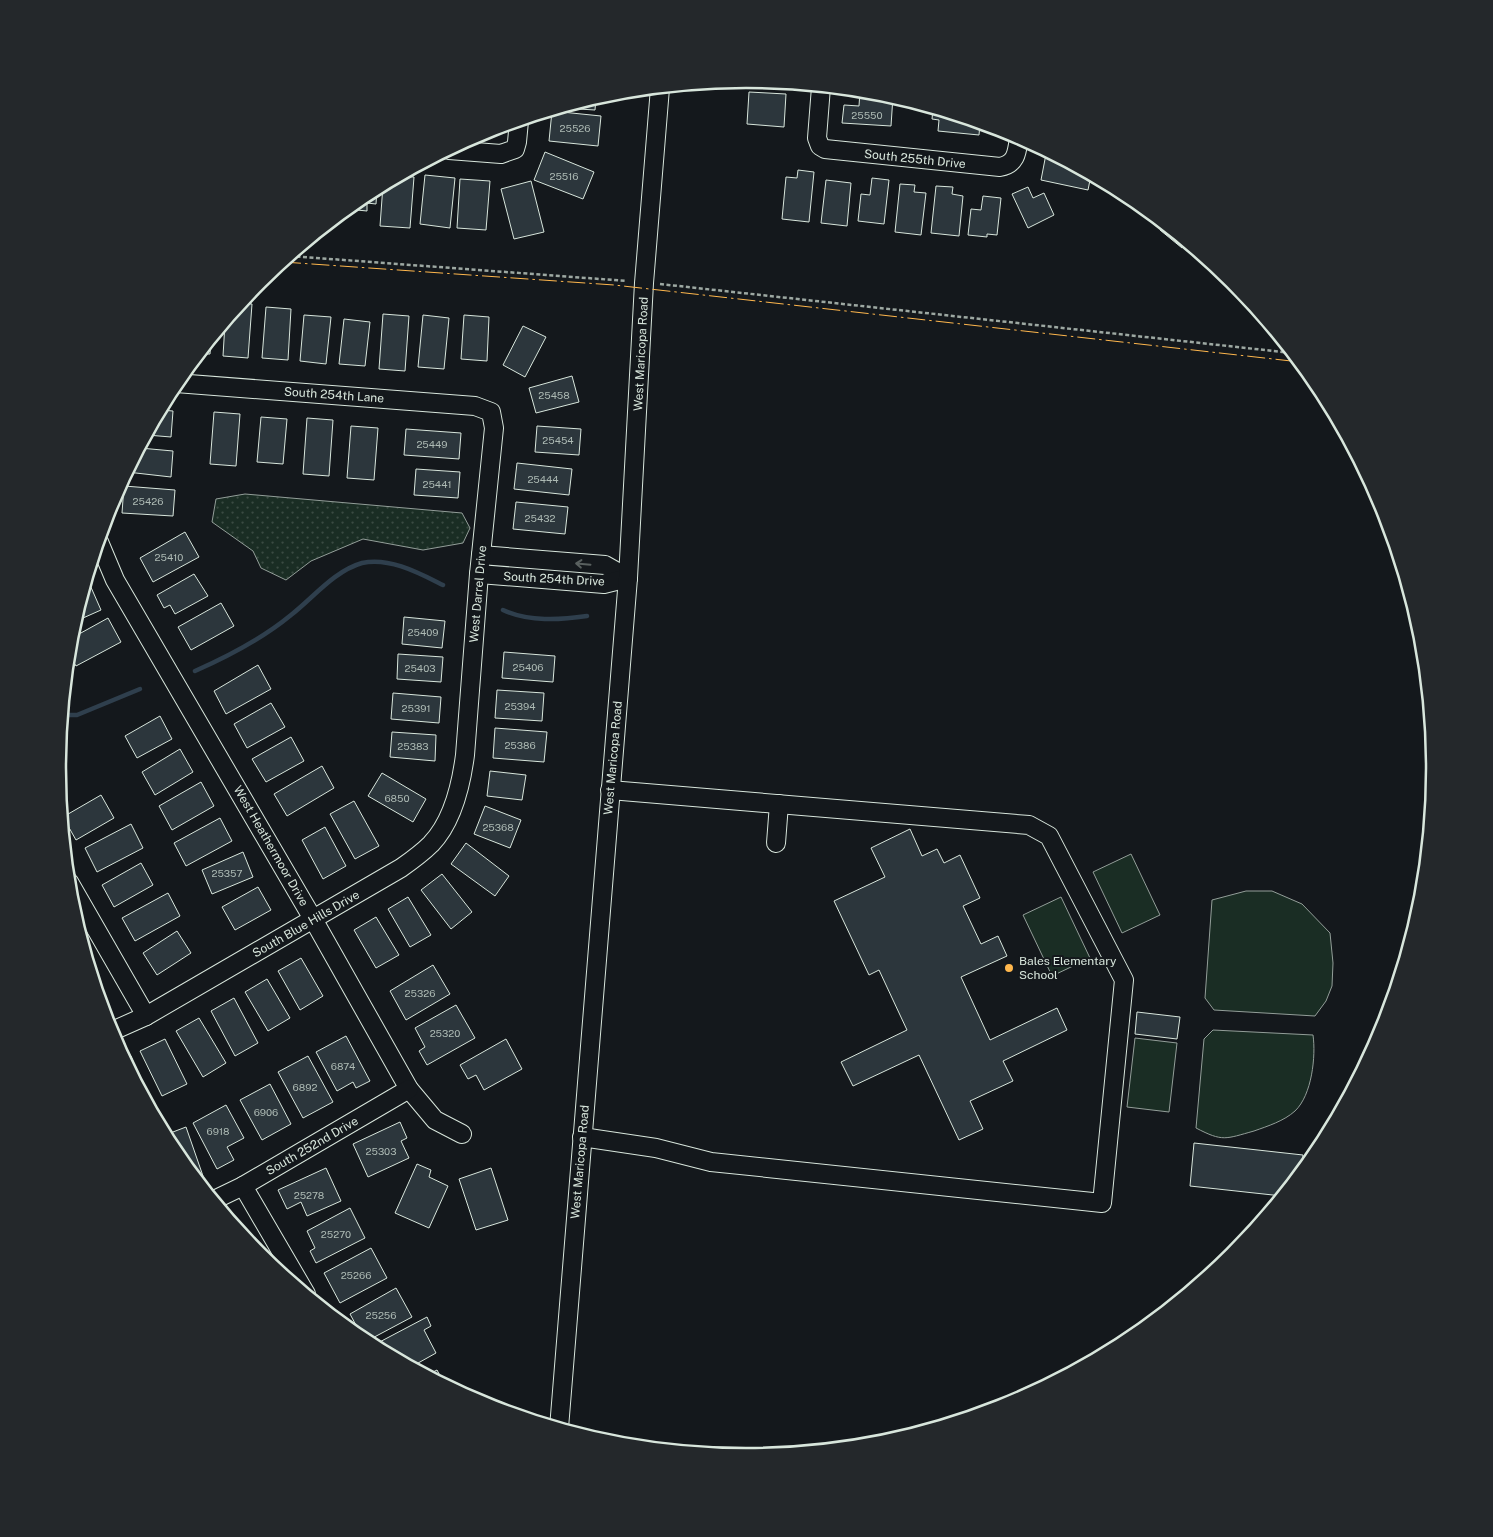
<svg xmlns="http://www.w3.org/2000/svg" width="1493" height="1537" font-family="'Public Sans',sans-serif">
  <style>
    .grass { fill: #1a2d24; stroke: #939e99 }
    .park { fill: url(#park-dots); stroke: #939e99 }
    .lines { fill: none; stroke-linecap: round; stroke-linejoin: round }
    .stream { stroke: #2f3f4d; stroke-width: 4.5 }
    .building { fill: #2c363c; stroke: #d8e6dc }
    .minor-casing { stroke: #d8e6dc; stroke-width: 20 }
    .path { stroke: #9da8a2; stroke-width: 2.5; stroke-dasharray: 4 2.5; stroke-linecap: butt }
    .minor { stroke: #14181c; stroke-width: 18 }
    .power { stroke: #ffb74d; stroke-width: 1; stroke-dasharray: 18 4 2.5 4; stroke-linecap: butt }
    .oneway { stroke: #59605f }
    .poi-dot { fill: #ffb74d; stroke: #14181c; stroke-width: 2 }
    .labels { text-anchor: middle; dominant-baseline: central; stroke-width: 4; stroke-linejoin: round; paint-order: stroke }
    .number-label { font-size: 10px; fill: #adbab4 }
    .street-label { font-size: 12px; fill: #d8e6dc; stroke: #14181c }
    .poi-label { font-size: 12px; fill: #d8e6dc; stroke: #14181c; text-anchor: start }
    .rim { fill: none; stroke: #d8e6dc; stroke-width: 2.5 }
  </style>
  <defs>
    <pattern id="park-dots" width="8" height="8" patternUnits="userSpaceOnUse" patternTransform="scale(1.25)"><rect width="8" height="8" fill="#1a2d24"/><path d="M2 2h.1M6 6h.1" fill="none" stroke="#3b4b43" stroke-width="1.8" stroke-linecap="round"/></pattern>
  </defs>
  <rect width="100%" height="100%" fill="#14181c"/>
  <g class="grass">
    <path d="M1131 854 1160 915 1122 933 1093 872Z"/>
    <path d="M1246 891H1272L1302 904 1330 933 1333 963 1332 986 1326 1001 1315 1016 1214 1010 1205 998 1212 900Z"/>
    <path d="M1061 897 1090 958 1052 976 1023 915Z"/>
    <path d="M1213 1030 1313 1035C1316 1056 1312 1095 1295 1111 1284 1121 1268 1126 1254 1131 1225 1139 1223 1142 1196 1128L1204 1039Z"/>
    <path d="M1135 1038 1177 1043 1169 1112 1127 1107Z"/>
  </g>
  <path class="park" d="M245 494 462 513 470 528 463 543 423 550 363 539 311 561 286 580 261 568 253 551 212 522 216 499Z"/>
  <g class="lines">
    <g class="stream">
      <path d="M503 610C529 622 560 620 587 616"/>
      <path d="M195 671C229 656 262 639 291 615 313 598 334 571 362 563 390 557 419 573 443 585"/>
      <path d="M63 714 67 715H77L140 689"/>
    </g>
  </g>
  <g class="building">
    <path d="M860 91 881 93 893 96 891 126 842 123 844 105 859 106Z"/>
    <path d="M749 92 786 94 784 127 747 124Z"/>
    <path d="M596 98 595 110 563 108Z"/>
    <path d="M933 109 986 125 980 124 979 135 938 131 939 120 932 119Z"/>
    <path d="M552 111 601 116 598 146 549 141Z"/>
    <path d="M545 152 594 172 583 199 534 180Z"/>
    <path d="M1046 154 1054 155 1091 175 1088 190 1041 180Z"/>
    <path d="M798 170 814 172 809 222 782 219 786 177 797 178Z"/>
    <path d="M425 175 455 178 450 228 420 224Z"/>
    <path d="M400 176 414 177 410 228 380 226 383 185Z"/>
    <path d="M872 178 889 180 884 224 858 221 861 194 870 195Z"/>
    <path d="M460 179 490 181 486 230 457 228Z"/>
    <path d="M826 180 851 183 847 226 821 223Z"/>
    <path d="M531 181 544 232 514 239 501 189Z"/>
    <path d="M900 184 915 185 914 192 926 193 921 235 895 232Z"/>
    <path d="M936 186 953 187 952 194 963 196 959 236 931 233Z"/>
    <path d="M1028 187 1033 198 1044 193 1054 215 1028 228 1012 194Z"/>
    <path d="M377 188 376 204 367 203V211L347 209 364 195Z"/>
    <path d="M983 196 1001 198 997 235 987 234V237L968 235 971 209 981 210Z"/>
    <path d="M1165 225 1187 243 1182 248 1160 230Z"/>
    <path d="M241 303 252 304 248 358 223 356 225 323Z"/>
    <path d="M266 307 291 309 288 360 262 358Z"/>
    <path d="M383 314 409 316 405 371 379 369Z"/>
    <path d="M304 315 331 317 326 364 300 361Z"/>
    <path d="M423 315 449 318 444 369 418 367Z"/>
    <path d="M464 315 489 317 487 361 461 359Z"/>
    <path d="M344 319 370 322 365 366 339 364Z"/>
    <path d="M523 326 546 337 525 377 503 365Z"/>
    <path d="M211 340 210 354H200Z"/>
    <path d="M572 376 579 402 536 413 529 388Z"/>
    <path d="M161 410 173 411 171 437 147 435Z"/>
    <path d="M214 412 240 414 236 466 210 464Z"/>
    <path d="M261 417 287 419 283 464 257 462Z"/>
    <path d="M307 418 333 420 329 476 303 474Z"/>
    <path d="M351 426 378 428 374 480 347 478Z"/>
    <path d="M537 426 581 429 579 455 535 452Z"/>
    <path d="M406 429 461 433 459 459 404 455Z"/>
    <path d="M140 448 173 451 171 477 127 472Z"/>
    <path d="M517 463 572 469 569 495 514 489Z"/>
    <path d="M416 469 460 472 458 498 414 495Z"/>
    <path d="M124 486 175 490 173 516 122 513Z"/>
    <path d="M516 502 568 507 565 534 513 529Z"/>
    <path d="M185 532 199 557 153 582 140 558Z"/>
    <path d="M194 574 208 596 175 614 170 605 164 608 157 595Z"/>
    <path d="M90 585 101 610 74 622 85 587Z"/>
    <path d="M221 603 234 626 191 650 178 627Z"/>
    <path d="M404 617 445 621 442 648 402 644Z"/>
    <path d="M108 618 121 642 76 666 69 654 70 639Z"/>
    <path d="M504 652 555 656 553 682 502 678Z"/>
    <path d="M398 654 443 657 441 682 397 679Z"/>
    <path d="M258 665 271 689 226 714 214 691Z"/>
    <path d="M497 690 544 693 542 721 495 718Z"/>
    <path d="M393 693 441 697 439 723 391 719Z"/>
    <path d="M271 703 285 727 247 748 234 724Z"/>
    <path d="M160 716 172 739 137 758 125 736Z"/>
    <path d="M495 728 547 732 544 762 493 758Z"/>
    <path d="M392 732 436 735 435 761 390 757Z"/>
    <path d="M291 737 304 761 266 782 252 759Z"/>
    <path d="M180 749 193 772 155 795 142 772Z"/>
    <path d="M322 766 334 788 287 816 274 794Z"/>
    <path d="M490 771 526 775 522 800 487 796Z"/>
    <path d="M382 773 426 799 413 822 368 796Z"/>
    <path d="M201 782 214 806 172 830 159 806Z"/>
    <path d="M101 795 114 818 76 840 63 817Z"/>
    <path d="M354 801 379 846 355 859 330 814Z"/>
    <path d="M485 806 521 820 510 848 474 834Z"/>
    <path d="M220 818 232 841 186 866 174 843Z"/>
    <path d="M131 824 143 848 97 872 85 848Z"/>
    <path d="M325 827 346 866 323 879 302 840Z"/>
    <path d="M910 829 922 856 937 849 944 863 960 855 980 898 963 906 981 944 998 936 1007 956 961 977 990 1040 1057 1008 1067 1030 1003 1061 1013 1081 970 1101 983 1129 959 1140 919 1055 853 1086 841 1062 907 1030 879 970 869 975 834 901 885 877 871 848Z"/>
    <path d="M466 843 509 876 495 896 451 864Z"/>
    <path d="M243 852 253 877 212 894 202 870Z"/>
    <path d="M141 863 153 885 114 907 102 885Z"/>
    <path d="M442 874 472 912 451 929 421 890Z"/>
    <path d="M258 887 271 910 235 930 222 907Z"/>
    <path d="M168 893 180 916 135 941 122 918Z"/>
    <path d="M408 897 431 935 410 947 388 909Z"/>
    <path d="M376 917 399 955 376 968 354 930Z"/>
    <path d="M177 931 191 953 157 975 143 953Z"/>
    <path d="M301 958 323 996 300 1010 278 971Z"/>
    <path d="M433 965 450 994 406 1020 390 991Z"/>
    <path d="M267 979 290 1018 268 1031 245 992Z"/>
    <path d="M234 998 258 1043 235 1056 211 1011Z"/>
    <path d="M456 1005 475 1038 427 1065 419 1051 425 1047 415 1028Z"/>
    <path d="M1137 1012 1180 1017 1177 1039 1135 1034Z"/>
    <path d="M199 1018 226 1063 203 1077 176 1031Z"/>
    <path d="M346 1036 370 1081 356 1088 353 1082 337 1091 316 1052Z"/>
    <path d="M165 1039 187 1084 162 1096 140 1051Z"/>
    <path d="M506 1039 522 1069 484 1090 476 1075 468 1079 460 1065Z"/>
    <path d="M131 1056 147 1098H145L124 1059Z"/>
    <path d="M308 1056 333 1102 303 1118 278 1072Z"/>
    <path d="M270 1084 291 1124 262 1140 240 1100Z"/>
    <path d="M226 1105 244 1138 227 1147 234 1160 217 1169 193 1123Z"/>
    <path d="M400 1122 407 1138 401 1141 409 1158 368 1177 353 1144Z"/>
    <path d="M186 1127 203 1176 196 1178 173 1151 165 1135Z"/>
    <path d="M1194 1143 1303 1155 1301 1173 1282 1196 1190 1186Z"/>
    <path d="M417 1164 431 1170 429 1177 448 1186 429 1228 395 1213Z"/>
    <path d="M326 1168 341 1201 307 1216 301 1202 287 1209 278 1190Z"/>
    <path d="M491 1168 508 1220 476 1230 459 1179Z"/>
    <path d="M350 1208 365 1238 316 1263 310 1251 315 1248 307 1231Z"/>
    <path d="M371 1248 387 1278 340 1303 324 1273Z"/>
    <path d="M396 1288 412 1317 365 1342 350 1314Z"/>
    <path d="M427 1317 431 1326 424 1330 436 1353 411 1367 372 1346Z"/>
    <path d="M437 1370 445 1385 427 1375Z"/>
  </g>
  <g class="lines">
    <defs>
      <g id="minor">
        <path d="M821 87 817 138 820 146 825 149 1000 167C1017 164 1017 151 1019 137"/>
        <path d="M449 150 501 154 515 149 517 142 519 121"/>
        <path d="M99 542 115 580 313 919 409 1089 435 1120 462 1134"/>
        <path d="M481 555 605 565 628 578"/>
        <path d="M479 574 604 584 628 578"/>
        <path d="M776 843 779 804"/>
        <path d="M69 882 146 1016"/>
        <path d="M110 1032 146 1016 401 868C411 861 422 853 431 844 453 821 461 786 465 755L479 574 494 428 491 412 475 406 176 383"/>
        <path d="M582 1137 656 1148 711 1162 1102 1203 1124 980 1049 836 1029 825 610 790"/>
        <path d="M243 1186 306 1294"/>
        <path d="M214 1200 243 1186 409 1089"/>
        <path d="M559 1428 628 578 644 283 660 88"/>
      </g>
    </defs>
    <use href="#minor" class="minor-casing"/>
    <g class="path">
      <path d="M290 256 627 281"/>
      <path d="M660 284 1292 353"/>
    </g>
    <use href="#minor" class="minor"/>
    <path class="power" d="M283 262 614 285 1300 362"/>
  </g>
  <defs><path id="oneway-shaft" d="M-6 0H5M1.5-3L5.5 0L1.5 3" fill="none" stroke-width="1.6" stroke-linecap="round" stroke-linejoin="round" transform="scale(1.25)"/></defs>
  <use class="oneway" href="#oneway-shaft" transform="translate(583 564) rotate(-175)"/>
  <circle class="poi-dot" cx="1009" cy="968" r="5"/>
  <g class="labels">
    <g class="number-label">
      <text x="867" y="115">25550</text>
      <text x="575" y="128">25526</text>
      <text x="564" y="176">25516</text>
      <text x="554" y="395">25458</text>
      <text x="558" y="440">25454</text>
      <text x="432" y="444">25449</text>
      <text x="543" y="479">25444</text>
      <text x="437" y="484">25441</text>
      <text x="148" y="501">25426</text>
      <text x="540" y="518">25432</text>
      <text x="169" y="557">25410</text>
      <text x="423" y="632">25409</text>
      <text x="528" y="667">25406</text>
      <text x="420" y="668">25403</text>
      <text x="520" y="706">25394</text>
      <text x="416" y="708">25391</text>
      <text x="520" y="745">25386</text>
      <text x="413" y="746">25383</text>
      <text x="397" y="798">6850</text>
      <text x="498" y="827">25368</text>
      <text x="227" y="873">25357</text>
      <text x="420" y="993">25326</text>
      <text x="445" y="1033">25320</text>
      <text x="343" y="1066">6874</text>
      <text x="305" y="1087">6892</text>
      <text x="266" y="1112">6906</text>
      <text x="218" y="1131">6918</text>
      <text x="381" y="1151">25303</text>
      <text x="309" y="1195">25278</text>
      <text x="336" y="1234">25270</text>
      <text x="356" y="1275">25266</text>
      <text x="381" y="1315">25256</text>
    </g>
    <g class="street-label">
      <text transform="translate(915 159) rotate(6)">South 255th Drive</text>
      <text transform="translate(641 354) rotate(-87)">West Maricopa Road</text>
      <text transform="translate(334 395) rotate(4)">South 254th Lane</text>
      <text transform="translate(554 579) rotate(3)">South 254th Drive</text>
      <text transform="translate(478 594) rotate(-85)">West Darrel Drive</text>
      <text transform="translate(613 758) rotate(-85)">West Maricopa Road</text>
      <text transform="translate(271 846) rotate(60)">West Heathermoor Drive</text>
      <text transform="translate(306 924) rotate(-30)">South Blue Hills Drive</text>
      <text transform="translate(312 1146) rotate(-30)">South 252nd Drive</text>
      <text transform="translate(580 1162) rotate(-85)">West Maricopa Road</text>
    </g>
    <g class="poi-label">
      <text x="1019" y="961">Bales Elementary<tspan x="1019" dy="14">School</tspan></text>
    </g>
  </g>
  <path d="M0 0H1493V1537H0ZM66 768a680 680 0 1 1 1360 0a680 680 0 1 1-1360 0Z" fill="#24282b" fill-rule="evenodd"/>
  <path class="rim" d="M66 768a680 680 0 1 1 1360 0a680 680 0 1 1-1360 0Z"/>
</svg>
